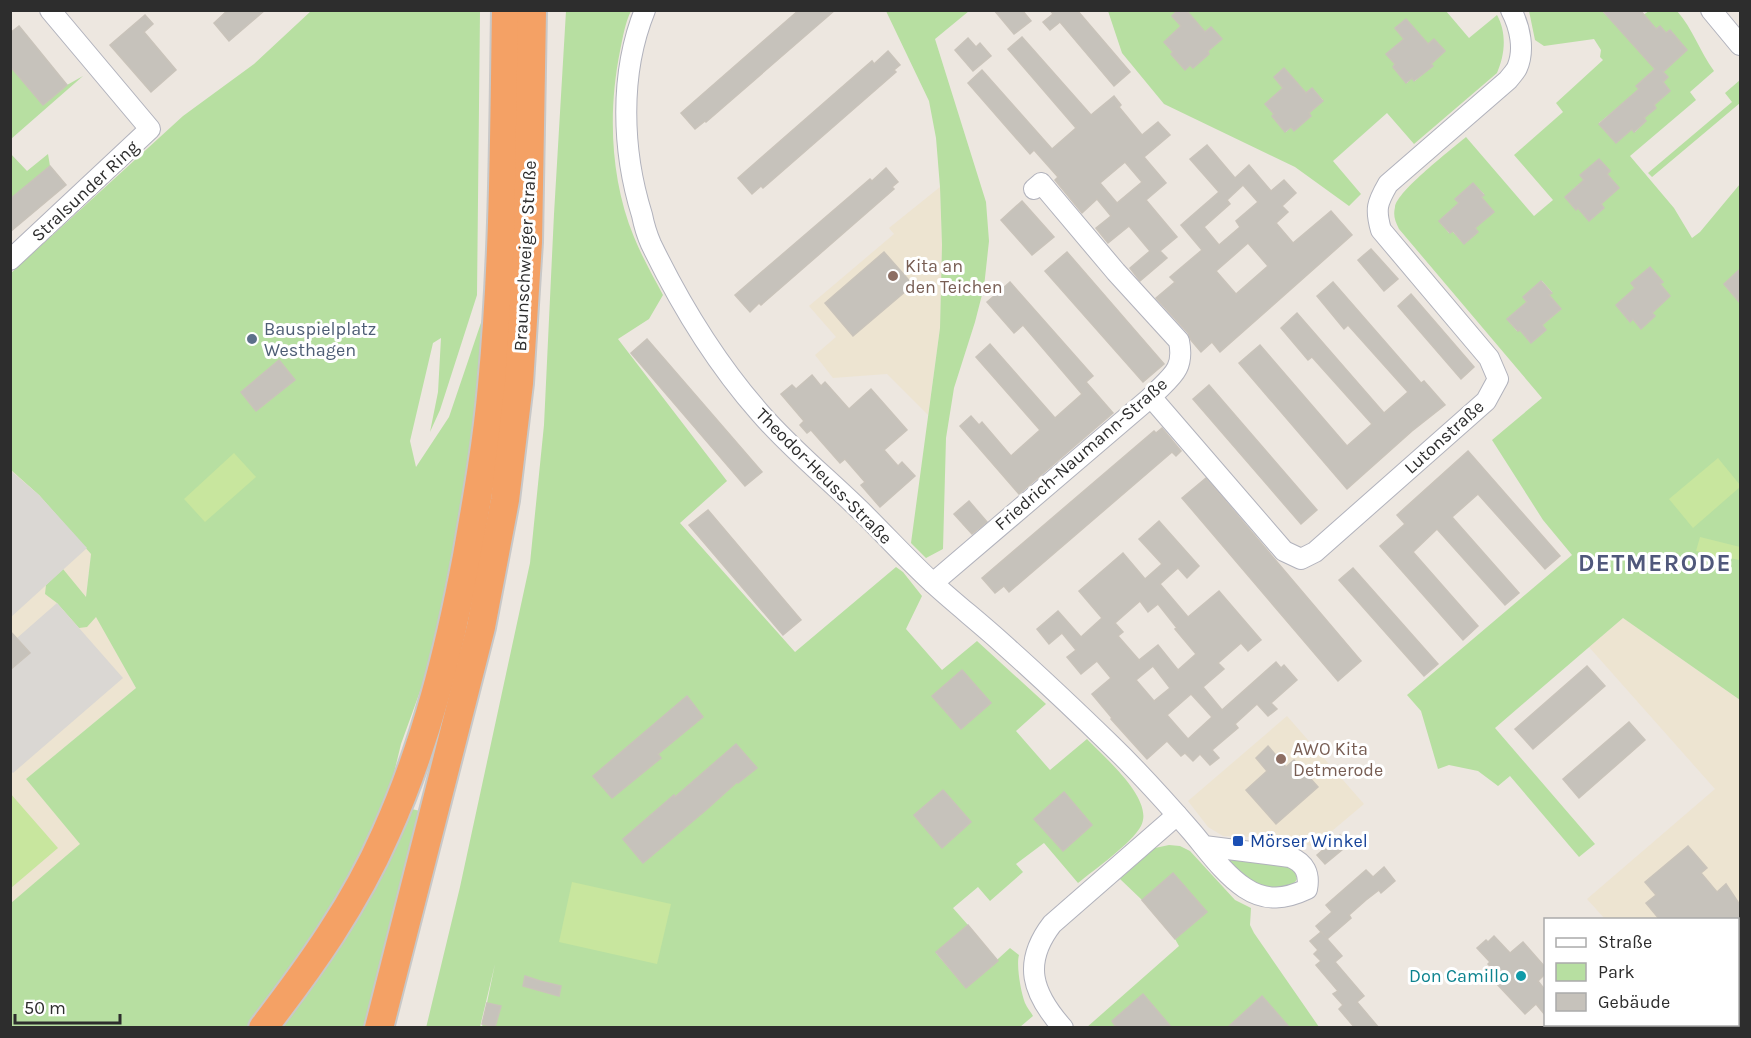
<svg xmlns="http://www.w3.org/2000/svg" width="1751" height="1038" font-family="Karla,sans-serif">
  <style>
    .education { fill: #ede4d1 }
    .green { fill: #b7dfa1; fill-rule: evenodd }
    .pitch { fill: #c8e69e }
    .plaza { fill: #dad7d3 }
    .building { fill: #c6c2bb; stroke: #c9c3ba; stroke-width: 1.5; fill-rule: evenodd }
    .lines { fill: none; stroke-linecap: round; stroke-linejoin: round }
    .minor-casing { stroke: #b1b2bc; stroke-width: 22 }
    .highway-casing { stroke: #c8c8c8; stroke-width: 32 }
    .minor { stroke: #fff; stroke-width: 20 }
    .highway { stroke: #f4a165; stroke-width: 28 }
    .education-dot { fill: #8d6e63; stroke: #fff; stroke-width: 2 }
    .service-dot { fill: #5c6f8a; stroke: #fff; stroke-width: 2 }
    .transit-dot { fill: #1a4fb4; stroke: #fff; stroke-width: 2 }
    .culture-dot { fill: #0f9aa8; stroke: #fff; stroke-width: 2 }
    .labels { text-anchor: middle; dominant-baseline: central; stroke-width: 6; stroke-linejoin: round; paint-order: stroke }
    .street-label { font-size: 18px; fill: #2d2d2d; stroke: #fff }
    .education-label { font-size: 18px; fill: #785e54; stroke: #fff; text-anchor: start }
    .service-label { font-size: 18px; fill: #4e5e75; stroke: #fff; text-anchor: start }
    .transit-label { font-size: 18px; fill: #164399; stroke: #fff; text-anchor: start }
    .culture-label { font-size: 18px; fill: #0d838f; stroke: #fff; text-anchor: end }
    .district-label { font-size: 24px; font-weight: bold; letter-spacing: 1.5px; fill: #50587b; stroke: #fff }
  </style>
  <rect width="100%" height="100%" fill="#ede7e0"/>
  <g class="education">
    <path d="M940 187 942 245 940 328 928 415 887 374 833 378 815 355 836 337 809 306 894 234 889 228Z"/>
    <path d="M11 470 39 495 91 554 86 598 136 688 26 779 81 844 11 903Z"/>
    <path d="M1623 618 1740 700V1027H1697L1695 1025 1738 1024V920L1605 919 1587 899 1715 789 1589 647Z"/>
    <path d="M1287 716 1364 804 1313 847 1290 838 1223 836 1208 827 1188 801Z"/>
  </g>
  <g class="green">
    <path d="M311 11H480L477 295 440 410 430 432 438 392 441 338 433 343 410 441 416 467 449 417 485 311 469 469 450 571 439 622 422 686 401 744 387 802 356 869 303 955 248 1027H11V903L80 844 26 779 136 688 96 617 87 627 79 628 57 603 45 594 46 585 63 569 86 597 91 554 39 495 11 470 10 274 183 116 254 64Z"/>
    <path d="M566 11H631C625 23 623 37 620 51 608 111 610 179 634 237 642 257 653 276 663 295L649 319 618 339 727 481 680 523 795 652 896 567 903 572 922 596 906 629 942 670 977 641 1046 704 1016 731 1050 770 1087 739C1104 757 1155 800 1141 826 1132 843 1094 870 1078 883L1044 843 1016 864 1023 872 990 901 978 887 953 908 968 925 936 953 966 988 1010 948 1019 955C1016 965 1021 993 1025 1003 1027 1008 1031 1012 1033 1016L1020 1027H482L495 964 480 1027 426 1028 460 887 530 563 544 425 554 214ZM943 790 971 822 942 847 914 815ZM1064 793 1092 825 1063 851Z"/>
    <path d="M886 11H969L935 39 986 202 989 241 984 287 975 322 954 388 946 438 943 549 926 558 911 543 940 328 942 245 940 187 936 138 929 101Z"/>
    <path d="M1108 11H1178L1181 26 1164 42 1173 52 1171 54 1185 70 1190 65 1193 68 1209 54 1208 51 1222 39 1211 27 1198 38 1186 11H1446L1469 38 1497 15C1507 33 1505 55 1497 73L1414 144 1387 113 1333 161 1361 194 1349 206 1295 167 1164 104 1122 53ZM1406 19 1425 41 1421 50 1434 39 1445 51 1431 64 1432 66 1415 81 1412 78 1407 83 1393 67 1395 64 1387 54 1404 39 1396 28ZM1284 68 1300 98 1312 88 1323 100 1309 113 1310 116 1294 130 1291 127 1286 132 1272 116 1274 114 1265 104 1283 88 1274 77Z"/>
    <path d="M1529 11H1602L1615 24 1619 21 1658 66 1636 86 1639 89 1628 99 1618 111 1616 109 1599 123 1616 143 1632 129 1635 132 1646 121 1644 118 1656 108 1654 105 1670 91 1663 82 1668 77 1663 72 1687 50 1670 30 1666 33 1660 26 1656 29 1643 15 1649 11H1677C1693 29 1700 52 1714 71L1690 92 1696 100 1630 156 1674 208 1692 238 1700 232 1740 184V274L1738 271 1724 284 1738 300 1740 298V700L1623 618 1495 728 1595 844 1579 857 1510 776 1498 786 1478 771 1449 765 1438 769 1421 711 1407 695 1572 555 1543 520 1492 440 1542 398 1399 229C1395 221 1393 216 1395 207 1397 191 1452 149 1466 137L1534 216 1553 200 1514 155 1563 112 1556 103 1603 60 1600 57 1601 50 1594 39 1544 46 1535 40ZM1599 159 1610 171 1607 174 1619 188 1605 200 1598 201 1604 208 1589 221 1578 208 1576 210 1565 197 1579 184 1590 186 1581 175ZM1473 183 1484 194 1481 197 1472 225 1478 232 1464 244 1452 231 1449 233 1439 221 1453 208 1465 210 1455 199ZM1650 267 1662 281 1660 284 1670 296 1656 308 1649 310 1655 316 1641 328 1633 319 1629 321 1616 305 1630 293 1641 295 1632 283ZM1542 281 1552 292 1549 295 1561 309 1547 321 1540 323 1546 330 1531 343 1520 330 1517 331 1507 319 1521 307 1532 308 1523 297Z"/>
    <path d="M10 66 43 105 67 85 83 76 11 139Z"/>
    <path d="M1740 80V103L1652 177 1648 173 1732 102 1725 93Z"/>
    <path d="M10 153 27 171 48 154 50 166 11 199Z"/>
    <path d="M407 808 425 812 368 1027 278 1028Z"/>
    <path d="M1169 845 1180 846 1190 851 1235 900 1251 908 1250 925 1254 933 1319 1027 1086 1028 1179 946 1175 939 1206 912 1173 874 1142 900 1120 879 1155 848Z"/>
    <path d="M1228 857 1290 867 1295 872 1297 879 1293 885 1273 890 1251 882 1227 860Z"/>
  </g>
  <g class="pitch">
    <path d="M234 453 256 477 205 522 184 499Z"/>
    <path d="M1718 458 1740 485V487L1693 528 1669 499Z"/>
    <path d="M1700 537 1740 547 1739 560 1720 556 1718 563 1707 561 1709 554 1696 551Z"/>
    <path d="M10 793 58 848 11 888H10Z"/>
    <path d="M572 882 671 904 657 964 559 942Z"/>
  </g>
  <g class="plaza">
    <path d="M10 470 39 495 87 548 11 617Z"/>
    <path d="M57 603 123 678 13 773 10 770V670L30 653 17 638Z"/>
  </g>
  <g class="building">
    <path d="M228 10H265L229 41 214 23Z"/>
    <path d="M799 10H835L706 122 705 121 695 129 681 113Z"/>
    <path d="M994 10H1022L1031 21 1014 34Z"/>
    <path d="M1050 10H1077L1130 72 1114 86 1060 22 1050 30 1043 22 1053 14Z"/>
    <path d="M1178 10H1186L1205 32 1211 27 1222 39 1208 51 1209 54 1193 68 1190 65 1185 70 1171 54 1173 52 1164 42 1181 26 1172 16Z"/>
    <path d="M1602 10H1640L1656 29 1660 26 1666 33 1670 30 1687 50 1663 72 1668 77 1663 82 1670 91 1654 105 1656 108 1644 118 1646 121 1634 132 1632 129 1616 143 1599 124 1639 89 1636 86 1655 69Z"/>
    <path d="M145 15 153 24 144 32 176 70 151 92 110 45Z"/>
    <path d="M1406 19 1428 44 1434 39 1445 51 1431 64 1433 66 1414 81 1412 78 1406 83 1393 67 1395 64 1386 54 1404 39 1395 28Z"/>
    <path d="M19 26 67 85 43 105 10 66V33Z"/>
    <path d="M1022 37 1091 115 1114 96 1121 105 1119 107 1142 135 1158 122 1170 135 1144 157 1166 183 1146 200 1177 237 1160 251 1167 258 1140 281 1130 268 1150 251 1129 226 1108 243 1096 228 1111 216 1097 199 1082 213 1055 180 1058 177 1034 150 1030 154 968 83 982 70 1052 149 1076 128 1008 49ZM1125 162 1142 182 1117 203 1100 183Z"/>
    <path d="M968 38 976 47 980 43 991 56 973 71 955 50Z"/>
    <path d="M888 51 900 65 894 70 896 72 763 188 761 186 752 194 738 178 872 61 874 64Z"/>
    <path d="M1284 68 1306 93 1312 88 1323 101 1309 113 1311 116 1294 131 1291 127 1285 132 1272 116 1274 114 1265 104 1283 88 1274 77Z"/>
    <path d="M1207 145 1235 178 1249 165 1271 191 1284 180 1296 193 1282 206 1288 212 1276 223 1293 243 1331 211 1352 235 1220 352 1212 342 1201 352 1191 340 1188 333 1156 298 1175 282 1170 277 1202 250 1181 225 1219 192 1190 159ZM1243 185 1258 202 1236 221 1240 227 1219 245 1204 227 1230 204 1227 200ZM1248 243 1268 266 1236 294 1216 271Z"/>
    <path d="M1599 159 1610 171 1607 174 1619 188 1601 204 1604 208 1589 221 1578 208 1576 210 1565 197 1584 180 1580 175Z"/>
    <path d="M50 166 66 185 10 232V199Z"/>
    <path d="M886 168 898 182 892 187 894 189 761 305 759 303 750 312 735 295 870 179 872 181Z"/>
    <path d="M1473 183 1484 195 1481 197 1494 212 1475 228 1478 232 1464 244 1453 231 1450 233 1439 221 1459 203 1455 199Z"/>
    <path d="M1022 201 1054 237 1032 255 1001 220Z"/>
    <path d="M1371 249 1398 279 1384 291 1358 260Z"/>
    <path d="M884 252 913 285 853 336 825 303Z"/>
    <path d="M1067 252 1164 364 1143 382 1045 271Z"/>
    <path d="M1650 267 1663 282 1660 284 1670 296 1652 313 1655 316 1641 329 1633 319 1630 322 1616 305 1635 288 1631 283Z"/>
    <path d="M1740 269V303L1724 284Z"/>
    <path d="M1541 281 1552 293 1549 295 1561 309 1542 325 1546 330 1531 343 1520 330 1518 331 1507 319 1527 302 1523 297Z"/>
    <path d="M1010 282 1093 376 1086 382 1113 413 1019 494 960 426 971 416 979 425 982 422 1011 456 1040 430 976 357 990 344 1055 418 1082 394 1023 325 1014 333 987 302Z"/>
    <path d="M1333 282 1421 383 1424 381 1445 405 1412 431 1347 489 1239 363 1260 345 1347 446 1372 424 1312 357 1308 360 1281 328 1297 313 1384 413 1408 392 1348 325 1344 329 1317 296Z"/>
    <path d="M1411 294 1474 367 1461 379 1398 306Z"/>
    <path d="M647 339 762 472 745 486 631 353Z"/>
    <path d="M279 360 295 380 256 411 241 392Z"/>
    <path d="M812 375 821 386 825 382 849 409 871 389 907 430 884 450 898 466 902 462 915 476 880 507 861 485 865 482 845 459 840 463 811 430 807 433 800 425 804 421 781 394 792 385 796 389Z"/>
    <path d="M1209 385 1317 510 1301 524 1193 399Z"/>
    <path d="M1162 428 1181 451 1176 456 1172 452 1009 592 1004 586 995 593 982 578 1154 431 1156 433Z"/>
    <path d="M1468 451 1560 556 1545 569 1478 494 1452 517 1519 593 1505 605 1437 529 1413 552 1478 626 1463 640 1380 546 1405 524 1397 515Z"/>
    <path d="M1206 478 1361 661 1338 681 1182 498Z"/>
    <path d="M969 501 987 522 972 534 954 514Z"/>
    <path d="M708 510 801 620 783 635 689 525Z"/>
    <path d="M1159 521 1199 566 1187 578 1178 568 1160 584 1188 617 1219 591 1261 640 1248 651 1241 643 1218 663 1224 669 1203 687 1222 710 1276 662 1281 668 1284 665 1297 680 1271 703 1277 709 1268 716 1257 704 1235 724 1238 728 1212 750 1219 758 1210 765 1200 754 1193 761 1185 753 1181 756 1167 741 1147 759 1111 719 1112 718 1092 694 1111 678 1097 661 1081 674 1067 657 1076 650 1062 633 1049 644 1037 629 1058 611 1081 637 1102 618 1079 591 1123 553 1145 579 1162 564 1139 539ZM1140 601 1148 612 1158 604 1177 628 1175 629 1196 654 1178 670 1158 645 1139 660 1118 636 1123 632 1115 623ZM1153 666 1170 688 1154 701 1136 680ZM1191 694 1212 717 1188 739 1167 715Z"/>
    <path d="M1353 568 1438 664 1424 676 1339 580Z"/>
    <path d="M10 631 30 653 10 670Z"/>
    <path d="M1587 666 1605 686 1533 749 1515 729Z"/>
    <path d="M962 670 991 703 961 729 932 696Z"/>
    <path d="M687 696 703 717 658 754 661 758 612 798 593 776Z"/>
    <path d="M1629 722 1645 740 1579 798 1563 779Z"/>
    <path d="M736 744 757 768 738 783 737 782 706 810 643 863 623 839 674 795 675 797Z"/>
    <path d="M1268 746 1286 767 1294 760 1318 787 1276 824 1246 790 1267 771 1256 758Z"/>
    <path d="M943 790 971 822 942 848 914 815Z"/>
    <path d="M1064 792 1092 825 1063 851 1034 819Z"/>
    <path d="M1340 835 1348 845 1325 864 1317 855Z"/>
    <path d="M1688 846 1707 868 1701 873 1717 892 1726 884 1740 905V920H1660L1646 903 1656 895 1645 882Z"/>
    <path d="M1384 867 1395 881 1381 893 1379 890 1366 900 1349 915 1351 918 1327 939 1316 926 1332 912 1326 905 1366 870 1373 877Z"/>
    <path d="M1173 873 1207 912 1175 939 1142 900Z"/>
    <path d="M968 925 998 961 966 988 936 952Z"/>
    <path d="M1321 932 1342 956 1335 962 1364 996 1357 1002 1379 1028H1355L1339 1009 1343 1005 1333 994 1338 991 1316 965 1321 961 1314 954 1318 950 1310 941Z"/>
    <path d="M1494 936 1510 953 1523 942 1545 967V974L1538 981 1545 990V1015L1536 1004 1525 1014 1496 983 1501 978 1488 964 1490 962 1477 948 1486 940 1488 942Z"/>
    <path d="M525 976 540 981 561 986 559 996 523 986Z"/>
    <path d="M1143 994 1172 1028H1117L1112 1021Z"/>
    <path d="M1262 996 1290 1028H1227Z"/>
    <path d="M487 1003 501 1006 495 1027 482 1024Z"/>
  </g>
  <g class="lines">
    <defs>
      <g id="minor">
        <path d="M645 10C619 74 622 151 642 215 644 225 647 235 651 244 680 304 716 363 760 413 793 451 832 482 867 517 890 540 911 563 935 585 957 605 980 623 1002 643 1039 676 1075 710 1111 745 1140 773 1166 802 1192 832 1208 851 1225 875 1245 888 1266 902 1286 899 1307 889 1310 874 1305 863 1290 857L1204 846"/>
        <path d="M1711 10 1740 45"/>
        <path d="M10 260 150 129 50 10"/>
        <path d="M1151 397 1284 551 1301 559 1315 552 1486 401 1498 379 1489 358 1381 230C1375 209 1377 203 1388 184L1508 80C1511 76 1515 72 1517 68 1525 50 1520 27 1511 10"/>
        <path d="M933 583 1151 397C1170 377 1185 371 1179 341L1116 272 1041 183 1034 189"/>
        <path d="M1063 1028C1032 993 1022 963 1052 924L1177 815"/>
      </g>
      <g id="highway">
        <path d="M263 1028C310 967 355 904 386 833 426 744 449 651 467 556 477 499 487 443 492 386 504 261 504 136 506 10"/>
        <path d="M379 1028 481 627 505 500 519 383 528 242 532 10"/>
      </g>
    </defs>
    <use href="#minor" class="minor-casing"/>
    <use href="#highway" class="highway-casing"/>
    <use href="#minor" class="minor"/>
    <use href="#highway" class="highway"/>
  </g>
  <g class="education-dot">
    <circle cx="893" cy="276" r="6"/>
    <circle cx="1281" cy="759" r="6"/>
  </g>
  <circle class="service-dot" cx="252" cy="339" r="6"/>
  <rect class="transit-dot" x="1232" y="835" width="12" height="12" rx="3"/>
  <circle class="culture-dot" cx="1521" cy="976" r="6"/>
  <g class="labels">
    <g class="street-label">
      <text transform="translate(85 191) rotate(-43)">Stralsunder Ring</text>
      <text transform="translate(525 256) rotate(-87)">Braunschweiger Straße</text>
      <text transform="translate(1444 437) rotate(-42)">Lutonstraße</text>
      <text transform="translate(1081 454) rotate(-41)">Friedrich-Naumann-Straße</text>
      <text transform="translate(824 476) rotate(45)">Theodor-Heuss-Straße</text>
    </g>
    <g class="education-label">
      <text x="905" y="266">Kita an<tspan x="905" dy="21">den Teichen</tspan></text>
      <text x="1293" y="749">AWO Kita<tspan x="1293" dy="21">Detmerode</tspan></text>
    </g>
    <g class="service-label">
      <text x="264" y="329">Bauspielplatz<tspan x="264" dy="21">Westhagen</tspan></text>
    </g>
    <g class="transit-label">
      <text x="1250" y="841">Mörser Winkel</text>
    </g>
    <g class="culture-label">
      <text x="1509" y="976">Don Camillo</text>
    </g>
    <g class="district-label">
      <text x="1655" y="563">DETMERODE</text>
    </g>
  </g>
  <rect width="1751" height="1038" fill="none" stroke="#2d2d2d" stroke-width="24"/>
  <rect x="1544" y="918" width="195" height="108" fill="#ffffff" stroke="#ababab" stroke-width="1.5"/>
  <rect x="1556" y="938" width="30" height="9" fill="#ffffff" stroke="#ababab" stroke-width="1.5"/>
  <text x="1598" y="948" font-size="18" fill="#2d2d2d">Straße</text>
  <rect x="1556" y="963" width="30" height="18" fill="#b7dfa1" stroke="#ababab" stroke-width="1.5"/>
  <text x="1598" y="978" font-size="18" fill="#2d2d2d">Park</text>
  <rect x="1556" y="993" width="30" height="18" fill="#c6c2bb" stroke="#ababab" stroke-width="1.5"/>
  <text x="1598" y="1008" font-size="18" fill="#2d2d2d">Gebäude</text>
  <path d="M15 1014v9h105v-9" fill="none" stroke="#2d2d2d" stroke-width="3"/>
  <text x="24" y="1014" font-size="18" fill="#2d2d2d" stroke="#ffffff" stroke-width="4.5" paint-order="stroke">50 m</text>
</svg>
